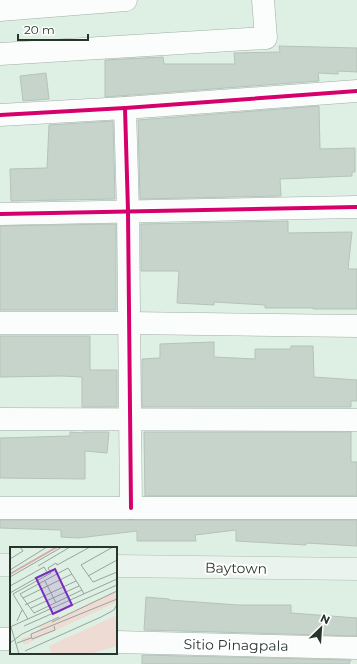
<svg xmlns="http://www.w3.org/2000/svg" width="357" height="664" font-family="Montserrat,sans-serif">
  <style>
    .building { fill: #c6d4cb; stroke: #b5c3ba }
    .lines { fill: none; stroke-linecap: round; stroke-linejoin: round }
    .minor-casing { stroke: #a1afa6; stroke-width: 23 }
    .major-casing { stroke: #abbfb2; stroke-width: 23 }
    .minor { stroke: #fafdfb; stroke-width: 22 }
    .major { stroke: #eaf3ed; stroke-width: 22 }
    .cycleway-casing { stroke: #fff; stroke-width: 6 }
    .cycleway { stroke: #d6006c; stroke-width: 4 }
    .labels { text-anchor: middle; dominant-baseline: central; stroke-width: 4; stroke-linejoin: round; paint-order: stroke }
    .street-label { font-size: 14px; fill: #28352d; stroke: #fff }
    .inset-river { fill: none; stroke: #d6a9a2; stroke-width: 2 }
    .inset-road { fill: none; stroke: #95a59b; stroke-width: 1 }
    .view { fill: #7b2cbf; fill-opacity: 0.15; stroke: #7b2cbf; stroke-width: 2 }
    .inset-edge { fill: none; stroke: #28352d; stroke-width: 2 }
  </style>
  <rect width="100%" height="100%" fill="#deefe4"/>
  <g class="building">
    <path d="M279 46 357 48V72L338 71V74L318 73 319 81 105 97V60L163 57 164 64H235L234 53 280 52Z"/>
    <path d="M46 73 49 99 23 101 20 76Z"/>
    <path d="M319 106 320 149 355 148V172H352V176L280 179 281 196 140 199 138 120Z"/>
    <path d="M113 121 115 199 11 201 10 169 47 168 49 125Z"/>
    <path d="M288 221V233L352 232 348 269H357V309H313V308H265V305L214 302V305L177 303 179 271H141V224Z"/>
    <path d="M116 224V310H0V226Z"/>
    <path d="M0 336H90V370H117V407H82V377L61 376 0 377Z"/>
    <path d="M214 342V357L255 359V349H291V346H313L314 377 357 380V401H351V407H142V359L160 358V344Z"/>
    <path d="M70 432 83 433V432H109L107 453 85 451V479L0 478V438L70 436Z"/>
    <path d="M144 432H351V462H357V496H145Z"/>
    <path d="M0 520H357V546L306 543V545L236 541V530L195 535 196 541H137V531L78 538 61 537V530L0 528Z"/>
    <path d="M146 597 169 599V600L238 605H291V613L357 618V636L144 630Z"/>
    <path d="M142 655 351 660 349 664H142Z"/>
  </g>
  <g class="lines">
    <defs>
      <g id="minor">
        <path d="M0 10 126 0"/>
        <path d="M0 54 266 38 263 0"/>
        <path d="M125 108 128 211 131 508"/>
        <path d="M0 115 125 108 357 91"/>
        <path d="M0 214 357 207"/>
        <path d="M0 323H130L357 326"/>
        <path d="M0 419 357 420"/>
        <path d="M0 508H357"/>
        <path d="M0 639H11"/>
        <path d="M116 642 357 648"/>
      </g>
      <g id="major">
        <path d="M0 565H11"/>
        <path d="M116 566 357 569"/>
      </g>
    </defs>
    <use href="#minor" class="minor-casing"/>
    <use href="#major" class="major-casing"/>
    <use href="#minor" class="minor"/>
    <use href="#major" class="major"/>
    <defs>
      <g id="cycleway">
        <path d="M125 108 128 211 131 508"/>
        <path d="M0 115 125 108 357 91"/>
        <path d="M0 214 357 207"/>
      </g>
    </defs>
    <use href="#cycleway" class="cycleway-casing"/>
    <use href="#cycleway" class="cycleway"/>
  </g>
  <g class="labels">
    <g class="street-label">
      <text transform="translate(236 568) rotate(1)">Baytown</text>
      <text transform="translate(236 645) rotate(1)">Sitio Pinagpala</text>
    </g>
  </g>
  <g transform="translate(10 547)">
    <rect width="107" height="107" fill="#deefe4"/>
    <path d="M107 43V55L14 98 11 92 30 83 29 80ZM107 68V99L80 107H42L39 99Z" fill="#eedcd4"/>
    <path class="inset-river" d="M0 27 47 0"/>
    <path class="inset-road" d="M103 0 71 18 83 35 107 25M0 12 13 4 10 0M28 19 60 0M0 23 37 0M78 29 107 13M0 30 52 0M35 34 46 56M0 39 34 20 37 25 0 46M72 43 24 66 10 47 58 21 72 43 74 47M13 51 62 27M15 58 66 34M21 61 69 39M18 72 3 47 41 26 38 21 46 16 47 18 80 0M7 74 12 63M42 75 107 44M14 79 107 38M44 79 45 83 22 92 21 87 107 52M0 80 107 32M1 80 9 107M0 96 12 87 49 70M7 96 21 91M15 104 91 70 104 63 107 57"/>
    <path class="view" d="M45 22 62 58 43 67 26 31Z"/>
    <rect width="107" height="107" class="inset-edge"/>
  </g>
  <g transform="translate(321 628) rotate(25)" stroke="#ffffff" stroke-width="3" paint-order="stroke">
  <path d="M0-3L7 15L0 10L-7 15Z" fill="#28352d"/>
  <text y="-6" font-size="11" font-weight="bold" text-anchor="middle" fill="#28352d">N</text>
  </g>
  <path d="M18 34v6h70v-6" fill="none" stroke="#28352d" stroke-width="2"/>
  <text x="24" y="34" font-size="12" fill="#28352d" stroke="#ffffff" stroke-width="3" paint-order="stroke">20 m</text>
</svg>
